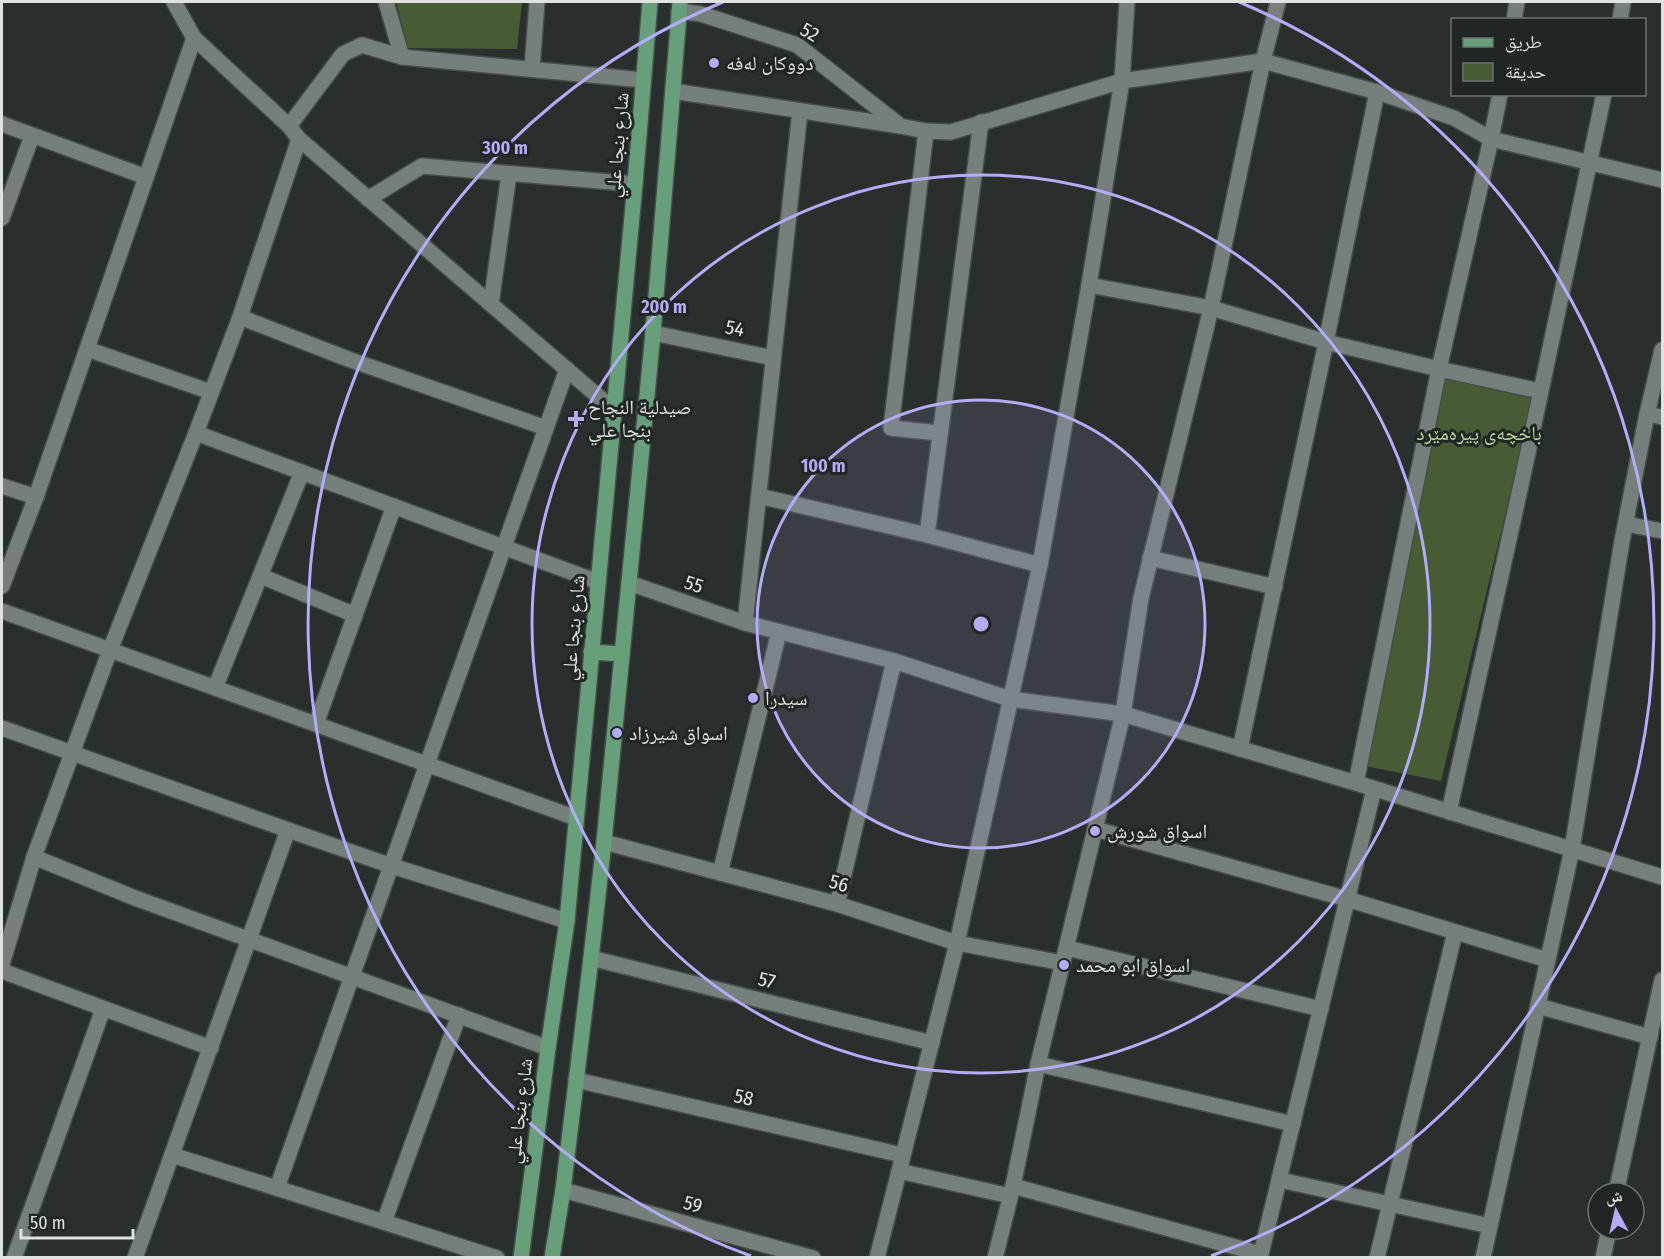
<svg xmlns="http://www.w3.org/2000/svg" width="1664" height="1259" font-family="'Fira Sans Condensed','Noto Naskh Arabic',sans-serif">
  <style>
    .green { fill: #475b34 }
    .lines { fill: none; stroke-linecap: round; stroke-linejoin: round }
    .minor-casing { stroke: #464d4b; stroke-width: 18 }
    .major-casing { stroke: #464d4b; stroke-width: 18 }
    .minor { stroke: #767f7c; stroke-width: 15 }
    .major { stroke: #689f7b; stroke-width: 15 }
    .ring { fill: none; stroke: #b4acf9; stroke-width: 3 }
    .poi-dot { fill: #b4acf9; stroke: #1f2624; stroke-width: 2 }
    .labels { text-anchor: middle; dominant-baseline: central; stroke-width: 6; stroke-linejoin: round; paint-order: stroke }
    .street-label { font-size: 20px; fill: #dee3e1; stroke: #1f2624 }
    .poi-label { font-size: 20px; fill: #dee3e1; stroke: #1f2624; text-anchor: start }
    .park-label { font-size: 20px; fill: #b7da95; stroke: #1f2624 }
    .centre { fill: #b4acf9; stroke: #1f2624; stroke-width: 3 }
    .ring-label { font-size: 18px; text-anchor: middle; font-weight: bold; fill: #b4acf9; stroke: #1f2624; stroke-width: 6; stroke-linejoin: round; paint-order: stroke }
  </style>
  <rect width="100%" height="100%" fill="#282f2d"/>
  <g class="green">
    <path d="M396 2H522L517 49 408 48Z"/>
    <path d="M1444 377 1534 395 1441 781 1365 766Z"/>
  </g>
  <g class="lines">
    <defs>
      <g id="minor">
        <path d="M174 2 194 38 289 126 299 139 614 410"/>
        <path d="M386 2 402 57"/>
        <path d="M679 11 701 14 797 45 898 124"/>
        <path d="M1514 20 1517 2"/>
        <path d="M1620 20 1623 2"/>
        <path d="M532 69 537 2"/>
        <path d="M673 91 900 126 926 131 951 132 1122 81 1263 61 1377 92 1454 118 1491 139 1662 180"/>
        <path d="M2 124 146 177"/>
        <path d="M289 126 343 54 362 45 402 57 643 80"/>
        <path d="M926 131 891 428 939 433"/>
        <path d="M368 199 422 166 635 184"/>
        <path d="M2 218 32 136"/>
        <path d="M1089 285 1211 308 1326 342 1439 369 1540 391"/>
        <path d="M491 304 509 174"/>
        <path d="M240 317 348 359 546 428"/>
        <path d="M653 333 773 358"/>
        <path d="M87 349 211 392"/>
        <path d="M1647 414 1662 417"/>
        <path d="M196 433 598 582"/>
        <path d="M2 486 36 497"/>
        <path d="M759 496 927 535 1040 565"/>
        <path d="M1626 524 1662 531"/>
        <path d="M927 535 981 122"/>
        <path d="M1150 558 1275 587"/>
        <path d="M261 576 355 615"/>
        <path d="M629 583 745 623 894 661 1010 699 1123 714 1356 783 1662 877"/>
        <path d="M2 586 36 497 194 38"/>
        <path d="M2 611 576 818"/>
        <path d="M745 623 800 111"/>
        <path d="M215 688 302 472"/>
        <path d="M316 724 394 506"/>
        <path d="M2 728 288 830 392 866 567 921"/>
        <path d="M1240 749 1326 342 1377 92"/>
        <path d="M1356 783 1439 369 1491 139 1500 94"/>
        <path d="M1449 812 1524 471 1604 94"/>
        <path d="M1095 829 1347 899 1548 960"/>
        <path d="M604 842 837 904 957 943 1063 963"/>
        <path d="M34 857 135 898 548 1048"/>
        <path d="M720 873 779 632"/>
        <path d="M837 904 894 661"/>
        <path d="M1067 948 1321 1009"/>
        <path d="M591 958 932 1043"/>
        <path d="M2 964 34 857 110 650 196 433 240 317 299 139"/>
        <path d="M2 971 211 1048"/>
        <path d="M1538 1006 1650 1037"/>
        <path d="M1038 1064 1293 1124"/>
        <path d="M576 1080 902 1155"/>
        <path d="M172 1155 497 1258"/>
        <path d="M899 1171 1010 1196"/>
        <path d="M1280 1180 1490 1226"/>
        <path d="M1013 1186 1261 1254"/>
        <path d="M277 1188 567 369"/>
        <path d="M563 1190 813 1258"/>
        <path d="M1616 1193 1662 980"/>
        <path d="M384 1222 459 1015"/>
        <path d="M14 1258 103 1009"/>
        <path d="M135 1258 288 830"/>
        <path d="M877 1258 957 943 1040 565 1089 285 1122 81 1127 2"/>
        <path d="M995 1258 1013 1186 1038 1064 1123 714 1141 598 1211 308 1263 61 1278 2"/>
        <path d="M1260 1258 1374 789"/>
        <path d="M1377 1258 1455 932"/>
        <path d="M1483 1258 1572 849 1622 541 1647 414 1662 350"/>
        <path d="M1603 1258 1609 1229"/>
      </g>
      <g id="major">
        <path d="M591 652 622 654"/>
        <path d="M521 1258 548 1048 567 921 635 184 650 2"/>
        <path d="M552 1258 563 1190 591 958 604 842 653 333 680 2"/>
      </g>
    </defs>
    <use href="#minor" class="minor-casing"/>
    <use href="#major" class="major-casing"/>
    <use href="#minor" class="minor"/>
    <use href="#major" class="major"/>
  </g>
  <circle cx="981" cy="624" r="224" fill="#b4acf9" fill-opacity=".12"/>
  <g class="ring">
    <circle cx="981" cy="624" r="224"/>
    <circle cx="981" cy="624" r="449"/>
    <path d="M751 1256A673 673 0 0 1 723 2M1239 2A673 673 0 0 1 1211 1256"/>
  </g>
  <g class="poi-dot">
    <circle cx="714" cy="63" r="6"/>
    <path d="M573 410h6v6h6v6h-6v6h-6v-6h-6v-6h6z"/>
    <circle cx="753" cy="698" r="6"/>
    <circle cx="617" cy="733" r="6"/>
    <circle cx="1095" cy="831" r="6"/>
    <circle cx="1064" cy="965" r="6"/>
  </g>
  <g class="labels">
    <g class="street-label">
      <text transform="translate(810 32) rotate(30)">52</text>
      <text transform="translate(617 145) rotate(-85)">شارع بنجا علي</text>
      <text transform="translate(735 328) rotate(12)">54</text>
      <text transform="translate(694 584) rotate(19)">55</text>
      <text transform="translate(573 628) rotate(-85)">شارع بنجا علي</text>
      <text transform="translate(839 883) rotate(16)">56</text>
      <text transform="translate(767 980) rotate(14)">57</text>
      <text transform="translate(744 1097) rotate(13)">58</text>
      <text transform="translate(519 1111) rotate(-83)">شارع بنجا علي</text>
      <text transform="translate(693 1204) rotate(15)">59</text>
    </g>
    <g class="poi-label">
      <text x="726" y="63">دووكان لەفە</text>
      <text x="588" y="407">صيدلية النجاح<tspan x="588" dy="23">بنجا علي</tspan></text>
      <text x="765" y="698">سيدرا</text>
      <text x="629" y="733">اسواق شيرزاد</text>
      <text x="1107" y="831">اسواق شورش</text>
      <text x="1076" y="965">اسواق ابو محمد</text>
    </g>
    <g class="park-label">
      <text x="1479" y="433">باخچەی پیرەمێرد</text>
    </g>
  </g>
  <circle cx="981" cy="624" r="9" class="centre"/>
  <g class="ring-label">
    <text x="505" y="154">300 m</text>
    <text x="664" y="313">200 m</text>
    <text x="823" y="472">100 m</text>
  </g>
  <rect width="1664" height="1259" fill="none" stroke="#dee3e1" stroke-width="6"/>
  <rect x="1451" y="18" width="195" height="78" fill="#1f2624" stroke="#6b7270" stroke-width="1.5"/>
  <rect x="1463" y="38" width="30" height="9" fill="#689f7b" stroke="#6b7270" stroke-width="1.5"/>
  <text x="1505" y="48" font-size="18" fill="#dee3e1">طريق</text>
  <rect x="1463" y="63" width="30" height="18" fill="#475b34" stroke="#6b7270" stroke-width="1.5"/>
  <text x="1505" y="78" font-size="18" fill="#dee3e1">حديقة</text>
  <g transform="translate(1616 1211) rotate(352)"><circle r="28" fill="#1f2624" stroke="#6b7270" stroke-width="1.5"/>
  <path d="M0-4.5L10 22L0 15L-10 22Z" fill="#b4acf9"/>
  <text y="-9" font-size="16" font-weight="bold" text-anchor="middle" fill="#dee3e1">ش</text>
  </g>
  <path d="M21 1229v9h112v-9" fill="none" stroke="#dee3e1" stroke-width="3"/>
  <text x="30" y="1229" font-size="18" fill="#dee3e1" stroke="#1f2624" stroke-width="4.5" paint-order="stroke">50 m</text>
</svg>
